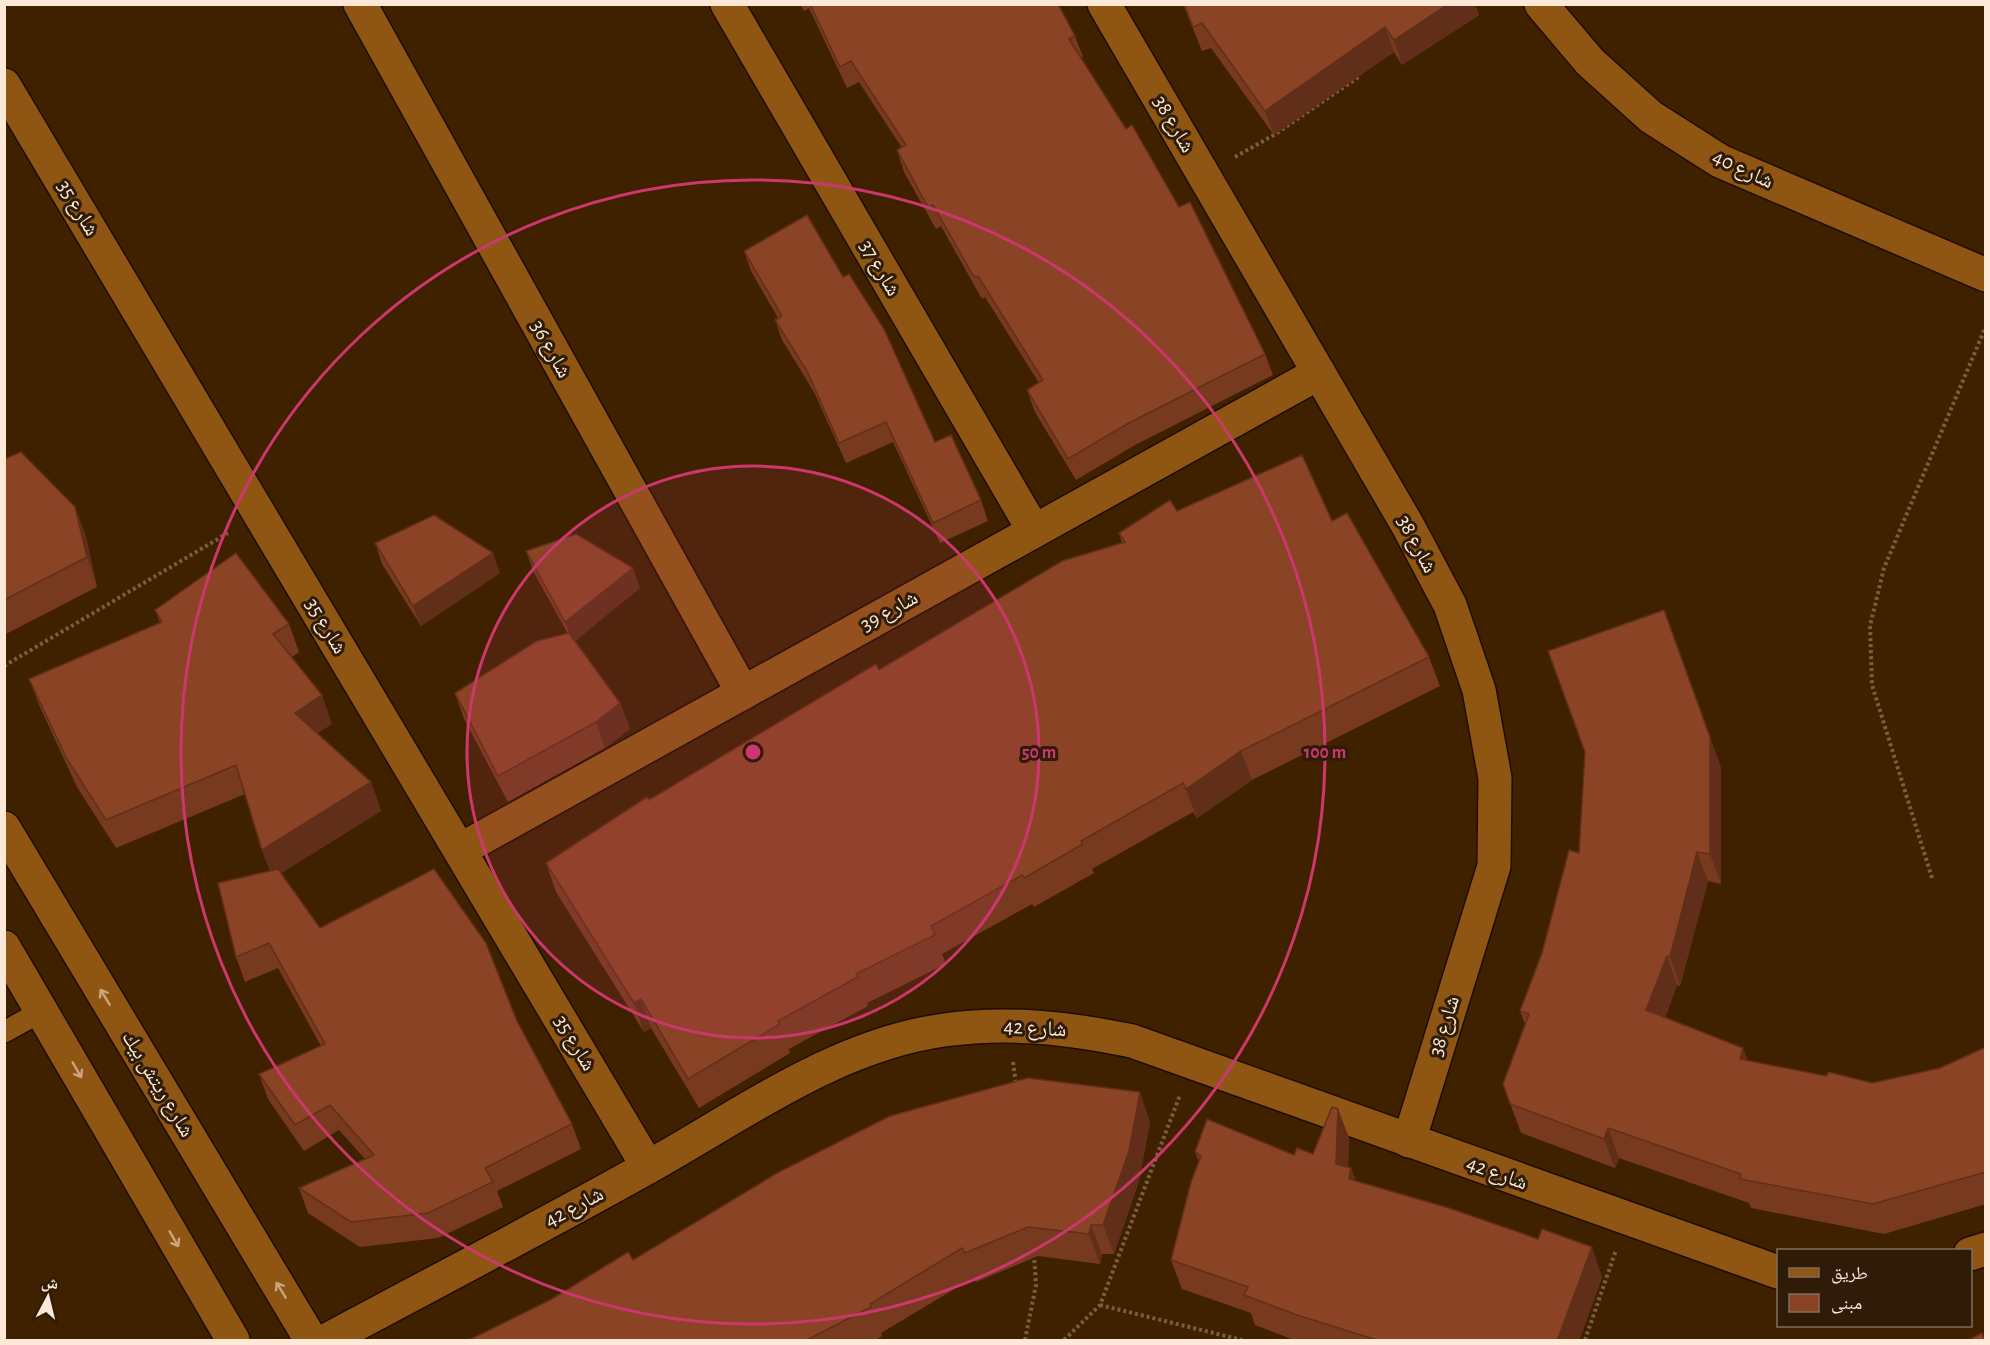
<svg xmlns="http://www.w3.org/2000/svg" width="1990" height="1345" font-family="'Alegreya Sans','Noto Naskh Arabic',sans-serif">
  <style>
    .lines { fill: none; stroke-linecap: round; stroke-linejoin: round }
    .service-casing { stroke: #1f0d00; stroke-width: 24 }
    .minor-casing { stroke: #1f0d00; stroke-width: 36 }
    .path { stroke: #795e41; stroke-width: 4; stroke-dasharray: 3 3; stroke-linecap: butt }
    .service { stroke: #8e5513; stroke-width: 21 }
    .minor { stroke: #8e5513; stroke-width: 33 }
    .wall { fill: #773a1f }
    .shaded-wall { fill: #612f19 }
    .building { fill: #8a4324; stroke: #612f19; stroke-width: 1.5 }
    .oneway { stroke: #cba67f }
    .ring { fill: none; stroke: #cb376e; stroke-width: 3 }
    .labels { text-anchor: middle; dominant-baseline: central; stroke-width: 6; stroke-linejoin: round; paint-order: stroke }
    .street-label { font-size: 21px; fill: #fde9d7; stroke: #2e1b08 }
    .centre { fill: #cb376e; stroke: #2e1b08; stroke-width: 3 }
    .ring-label { font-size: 18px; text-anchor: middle; font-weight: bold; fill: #cb376e; stroke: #2e1b08; stroke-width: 6; stroke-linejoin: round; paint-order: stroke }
  </style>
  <rect width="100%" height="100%" fill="#3f2100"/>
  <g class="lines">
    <defs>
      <path id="service" d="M4 1032 42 1011"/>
      <g id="minor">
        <path d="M360 4 743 693"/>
        <path d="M727 4 1034 531"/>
        <path d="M1104 4 1408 526 1450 605 1479 690 1495 778 1494 866 1409 1141"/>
        <path d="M1541 4 1590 62 1651 117 1720 161 1986 275"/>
        <path d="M4 85 648 1167"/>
        <path d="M4 828 311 1340"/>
        <path d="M460 850 1319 373"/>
        <path d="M4 947 233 1340"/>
        <path d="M1970 1254 1986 1249"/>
        <path d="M327 1340C435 1282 543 1226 650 1166 743 1114 836 1045 944 1030 1010 1021 1068 1028 1132 1041L1778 1272"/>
      </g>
    </defs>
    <use href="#service" class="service-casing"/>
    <use href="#minor" class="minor-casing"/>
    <g class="path">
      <path d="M1235 157 1274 135 1360 76"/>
      <path d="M4 666 228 533"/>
      <path d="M1932 878 1872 685 1870 626 1884 568 1986 326"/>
      <path d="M1013 1062 1016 1084"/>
      <path d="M1100 1305 1242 1340"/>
      <path d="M1025 1340 1036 1285 1034 1255"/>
      <path d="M1064 1340 1100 1305 1180 1095"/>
      <path d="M1585 1340 1616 1250"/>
    </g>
    <use href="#service" class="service"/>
    <use href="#minor" class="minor"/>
  </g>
  <g class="wall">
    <path d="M800 4H1058L1075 36 1083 57 1081 58 1265 354 1273 375 1135 445 1076 480 1035 412 1027 390 1039 383 985 297 982 299 941 226 936 229 904 172 897 150 902 148 859 82 847 88 809 8 804 11Z"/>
    <path d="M1183 4H1475L1479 15 1402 65 1394 52 1274 135 1211 48 1202 51Z"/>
    <path d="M744 251 935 442 981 500 988 521 940 543 893 442 846 463 814 392 782 340 775 320 778 318 751 271Z"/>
    <path d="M4 459 75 507 86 537 97 587 4 635Z"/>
    <path d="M1177 511 1332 521 1429 657 1440 686 1252 780 1197 818 1193 812 1092 869 1094 873 1034 907 1032 904 942 954 946 964 867 1003 868 1006 789 1049 790 1053 699 1108 651 1028 644 1032 556 892 546 863 649 800 879 670 1122 543 1119 533Z"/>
    <path d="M375 543 500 573 421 626 382 564Z"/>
    <path d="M526 551 640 588 574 641 620 703 630 729 605 748 508 802 464 719 455 693 568 634 533 571Z"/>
    <path d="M155 610 289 624 299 652 292 657 332 724 317 733 371 782 381 811 281 873 320 928 517 1021 572 1124 581 1149 497 1191 503 1207 438 1238 360 1247 308 1213 299 1188 365 1159 339 1130 304 1151 268 1099 259 1074 321 1046 278 968 245 982 236 957 270 871 262 850 245 794 116 848 77 787 40 707 29 679 160 623Z"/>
    <path d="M1721 767V884L1708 881 1680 986 1677 985 1665 1018 1748 1061 1826 1076 1872 1083 1940 1068 1986 1047V1204L1884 1234 1751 1208 1749 1203 1619 1158 1615 1168 1521 1133 1503 1084 1525 1024 1520 1011 1579 853Z"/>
    <path d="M1338 1109 1349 1138 1348 1167 1351 1168 1356 1181 1602 1277 1579 1341H1297L1255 1325 1251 1313 1182 1289 1171 1260 1199 1162 1195 1152 1294 1155 1313 1154Z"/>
    <path d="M1150 1122 1139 1181 1114 1254H1102L1100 1264 1038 1256 976 1282 973 1278 881 1333 882 1336 874 1341H467L633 1260Z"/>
  </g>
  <g class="shaded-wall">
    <path d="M1448 4H1475L1479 15 1402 65 1394 40Z"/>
    <path d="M1385 27 1394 52 1274 135 1265 111Z"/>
    <path d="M75 507 86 537 97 587 87 557Z"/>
    <path d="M493 553 500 573 421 626 413 606Z"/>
    <path d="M633 568 640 588 573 643 565 622Z"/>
    <path d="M1664 610 1721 767V884L1710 854Z"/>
    <path d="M322 695 332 724 305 741 295 713Z"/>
    <path d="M620 703 630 729 605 748 596 722Z"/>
    <path d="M1241 751 1252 780 1197 818 1186 789Z"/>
    <path d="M371 782 381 811 273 878 262 850Z"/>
    <path d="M1697 852 1708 881 1680 986 1670 957Z"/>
    <path d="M1667 956 1677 985 1657 1040 1646 1010Z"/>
    <path d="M641 999 651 1028 644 1032 634 1003Z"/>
    <path d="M1743 1048 1754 1078 1740 1059Z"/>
    <path d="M1140 1092 1150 1122 1139 1181 1114 1254 1103 1225Z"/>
    <path d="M1338 1109 1349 1138 1347 1193 1336 1164Z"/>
    <path d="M1608 1128 1619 1158 1615 1168 1604 1139Z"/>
    <path d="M1351 1168 1362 1197 1349 1179Z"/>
    <path d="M1091 1225 1102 1254 1100 1264 1089 1234Z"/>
    <path d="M1592 1247 1602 1277 1579 1341H1557Z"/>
  </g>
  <g class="building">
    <path d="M810 4H1058L1075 36 1069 39 1126 129 1132 125 1179 207 1190 202 1265 354 1127 424 1068 459 1027 390 1043 380 978 276 974 277 933 205 928 207 897 150 906 145 851 61 840 67Z"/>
    <path d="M1184 4H1448L1394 40 1385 27 1265 111 1202 23 1193 27Z"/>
    <path d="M807 215 843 277 849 274 884 329 935 442 951 435 981 500 933 523 886 422 839 443 807 371 775 320 782 316 744 251Z"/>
    <path d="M21 452 75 507 87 557 4 600V459Z"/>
    <path d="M1302 455 1332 521 1347 513 1429 657 1241 751 1186 789 1183 783 1081 841 1083 844 1024 878 1022 875 931 926 935 935 856 974 858 977 778 1021 780 1024 688 1079 641 999 634 1003 546 863 647 797 649 800 876 664 879 670 1062 561 1125 542 1119 533 1170 500 1177 511Z"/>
    <path d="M434 515 493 553 413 606 375 543Z"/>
    <path d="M576 534 633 568 565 622 526 551Z"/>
    <path d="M236 553 289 624 273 634 322 695 295 713 371 782 262 850 236 765 106 820 67 759 29 679 162 622 155 610Z"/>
    <path d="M1664 610 1710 737V854L1697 852 1670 957 1667 956 1646 1010 1743 1048 1740 1059 1826 1076 1829 1072 1872 1083 1940 1068 1986 1047V1172L1873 1204 1740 1179 1741 1174 1608 1128 1604 1139 1510 1104 1503 1084 1529 1014 1520 1011 1542 953 1569 850 1579 853 1585 752 1548 651Z"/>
    <path d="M569 633 620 703 596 722 498 776 455 693 537 641Z"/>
    <path d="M278 869 320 928 434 869 486 943 517 1021 572 1124 485 1168 493 1182 428 1213 351 1222 299 1188 374 1155 330 1105 295 1125 259 1074 325 1044 269 943 236 957 218 883Z"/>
    <path d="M1028 1078 1140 1092 1129 1151 1103 1225H1091L1089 1234 1028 1227 965 1253 962 1248 870 1304 871 1307 805 1341H467L552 1299 628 1252 633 1260 779 1172 890 1116Z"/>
    <path d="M1332 1107 1338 1109 1336 1164 1351 1168 1349 1179 1449 1208 1538 1239 1542 1229 1592 1247 1557 1341H1380L1297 1315 1244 1295 1248 1287 1171 1260 1191 1182 1201 1156 1195 1152 1207 1119 1294 1155 1297 1148 1313 1154Z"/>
    <path d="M1982 1333 1985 1341H1966Z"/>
  </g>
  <defs><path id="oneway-shaft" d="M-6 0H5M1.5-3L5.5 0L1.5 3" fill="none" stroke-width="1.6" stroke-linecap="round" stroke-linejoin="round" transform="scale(1.5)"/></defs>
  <g class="oneway">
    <use href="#oneway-shaft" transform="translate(105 997) rotate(-121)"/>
    <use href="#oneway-shaft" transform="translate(77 1070) rotate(60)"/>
    <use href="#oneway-shaft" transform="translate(174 1239) rotate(60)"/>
    <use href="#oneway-shaft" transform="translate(281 1290) rotate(-121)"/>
  </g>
  <circle cx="753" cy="752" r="286" fill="#cb376e" fill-opacity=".12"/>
  <g class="ring">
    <circle cx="753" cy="752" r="286"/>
    <circle cx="753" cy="752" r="572"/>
  </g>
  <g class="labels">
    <g class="street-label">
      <text transform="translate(1174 124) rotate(60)">شارع 38</text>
      <text transform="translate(1743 169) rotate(25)">شارع 40</text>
      <text transform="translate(78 208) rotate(59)">شارع 35</text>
      <text transform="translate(880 268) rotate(60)">شارع 37</text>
      <text transform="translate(551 349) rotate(61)">شارع 36</text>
      <text transform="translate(1417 544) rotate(62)">شارع 38</text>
      <text transform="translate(889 611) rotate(-29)">شارع 39</text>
      <text transform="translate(326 626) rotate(59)">شارع 35</text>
      <text transform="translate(1444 1026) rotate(-73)">شارع 38</text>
      <text transform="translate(1035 1028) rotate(3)">شارع 42</text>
      <text transform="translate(575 1043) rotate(59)">شارع 35</text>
      <text transform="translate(158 1084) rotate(59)">شارع ريتش بيك</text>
      <text transform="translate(1497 1173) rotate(20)">شارع 42</text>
      <text transform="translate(574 1207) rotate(-28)">شارع 42</text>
    </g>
  </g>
  <circle cx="753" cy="752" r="9" class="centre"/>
  <g class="ring-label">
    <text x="1039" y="758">50 m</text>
    <text x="1325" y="758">100 m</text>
  </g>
  <rect width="1990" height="1345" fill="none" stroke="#fde9d7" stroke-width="12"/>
  <rect x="1777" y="1249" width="195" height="78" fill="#2e1b08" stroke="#816d5b" stroke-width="1.5"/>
  <rect x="1789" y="1268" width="30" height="9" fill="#8e5513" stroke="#816d5b" stroke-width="1.5"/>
  <text x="1831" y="1279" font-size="18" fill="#fde9d7">طريق</text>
  <rect x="1789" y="1294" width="30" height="18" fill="#8a4324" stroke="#816d5b" stroke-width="1.5"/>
  <text x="1831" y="1309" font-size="18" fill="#fde9d7">مبنى</text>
  <g transform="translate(48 1297) rotate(7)" stroke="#2e1b08" stroke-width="4.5" paint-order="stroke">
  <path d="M0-4.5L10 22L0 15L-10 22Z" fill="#fde9d7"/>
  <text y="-9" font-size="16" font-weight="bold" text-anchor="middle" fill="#fde9d7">ش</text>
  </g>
</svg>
